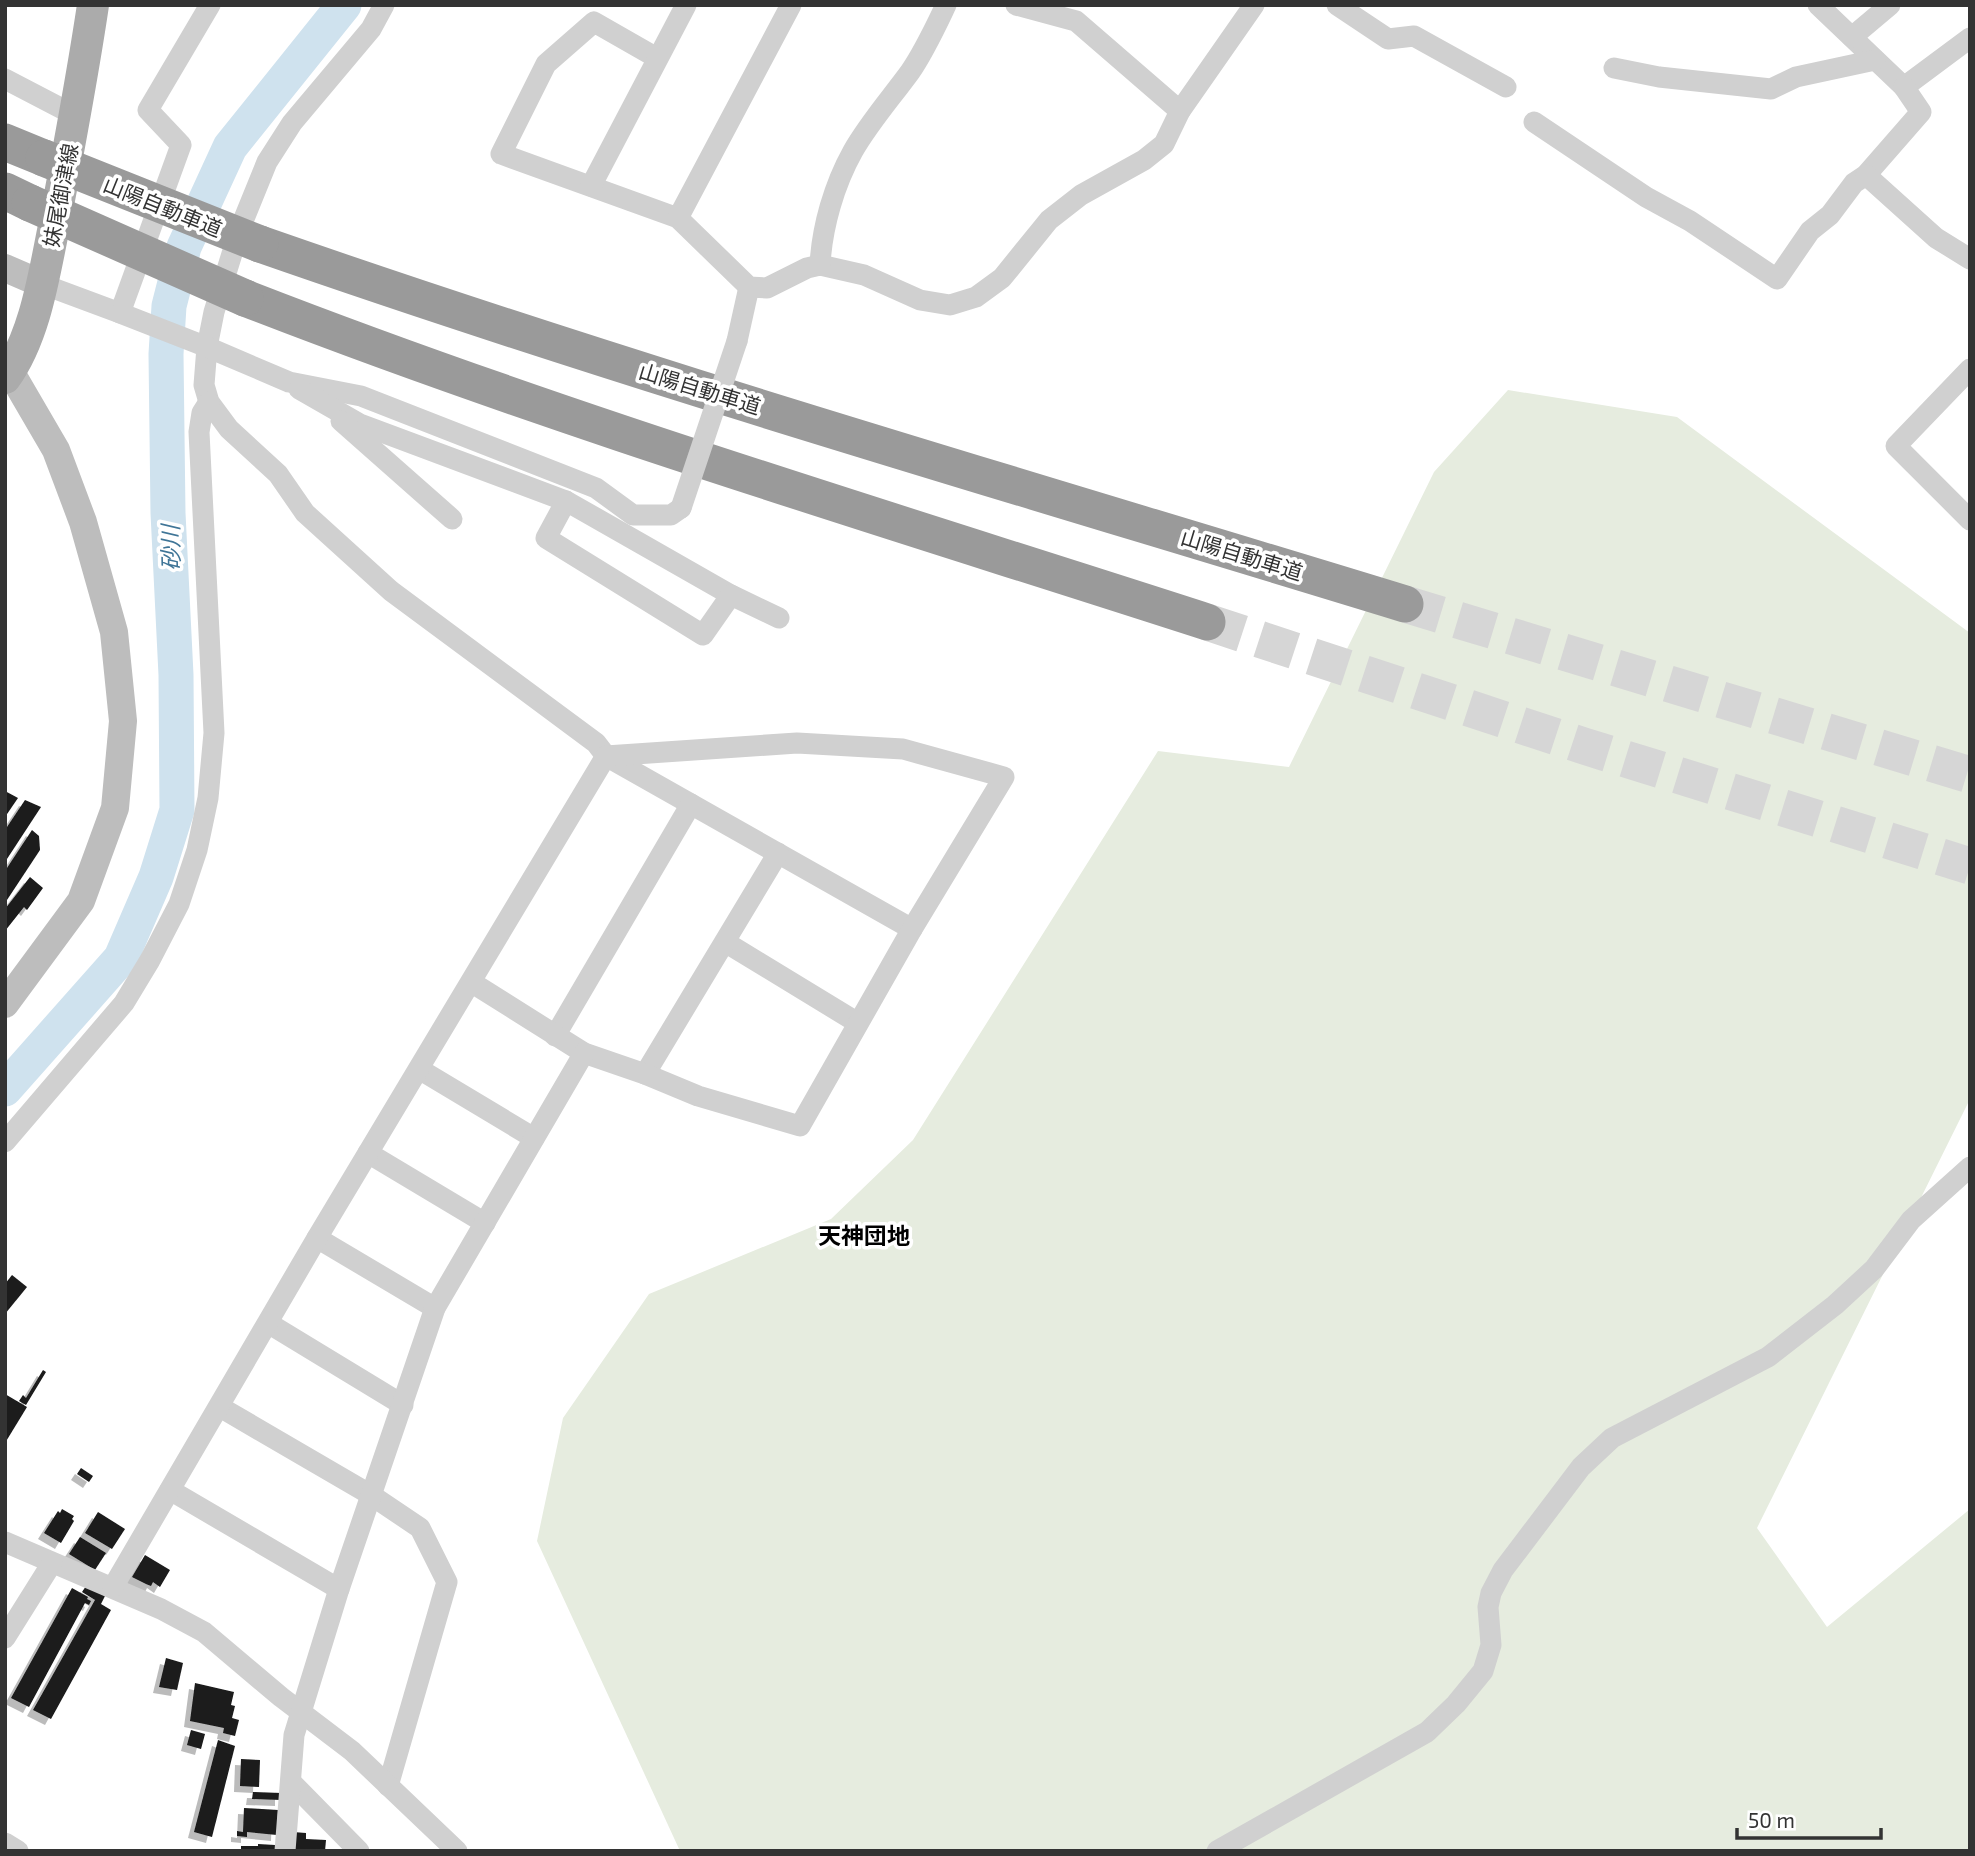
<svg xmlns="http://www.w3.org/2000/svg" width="1975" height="1856" font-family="'Exo 2','Noto Sans JP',sans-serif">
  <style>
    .green { fill: #e6ecdf }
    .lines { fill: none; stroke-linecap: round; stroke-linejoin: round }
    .river { stroke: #cfe2ee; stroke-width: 35 }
    .building { fill: #1a1a1a; filter: url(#shadow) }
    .highway-tunnel { stroke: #d6d6d6; stroke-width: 37; stroke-dasharray: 37 18; stroke-linecap: butt }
    .street { stroke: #d0d0d0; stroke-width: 21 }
    .secondary { stroke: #bdbdbd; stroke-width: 28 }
    .primary { stroke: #ababab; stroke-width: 32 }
    .highway { stroke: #9a9a9a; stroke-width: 37 }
    .street-bridge { stroke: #d0d0d0; stroke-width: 21 }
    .highway-bridge { stroke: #9a9a9a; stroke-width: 37 }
    .labels { text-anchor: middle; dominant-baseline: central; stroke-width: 7; stroke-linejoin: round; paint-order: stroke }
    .street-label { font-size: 21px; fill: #333; stroke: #fff }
    .water-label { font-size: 23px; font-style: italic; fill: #3f7597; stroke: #fff }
    .neighbourhood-label { font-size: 23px; font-weight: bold; fill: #000; stroke: #fff }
  </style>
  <defs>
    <filter id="shadow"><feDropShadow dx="-6" dy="6" stdDeviation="0" flood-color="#0004"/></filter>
  </defs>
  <rect width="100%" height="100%" fill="#fff"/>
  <path class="green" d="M1508 390 1677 417 1970 633V1099L1757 1528 1827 1627 1970 1509V1851H680L537 1541 563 1418 649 1294 831 1219 913 1140 1158 751 1289 767 1434 472Z"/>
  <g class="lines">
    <path class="river" d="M5 1089 121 958 156 877 177 810 176 675 168 513 166 354 169 306 184 247 230 147 344 5"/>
  </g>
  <g class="building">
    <path d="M5 791 18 798 5 817Z"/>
    <path d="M25 800 41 807 5 862V830Z"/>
    <path d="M32 830 39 836 40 850 5 903V871Z"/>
    <path d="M30 877 43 888 27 910 24 907 5 931V909Z"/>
    <path d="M12 1275 27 1287 5 1314V1284Z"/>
    <path d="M43 1370 46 1372 26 1405 19 1401 23 1395 26 1398Z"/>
    <path d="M5 1394 27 1407 5 1443Z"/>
    <path d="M81 1468 93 1476 89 1482 77 1474Z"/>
    <path d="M62 1509 74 1516 72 1519 74 1521 61 1543 44 1533 58 1511 60 1513Z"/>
    <path d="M98 1512 125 1529 112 1549 85 1533Z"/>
    <path d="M80 1537 106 1553 95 1570 69 1554Z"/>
    <path d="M145 1555 170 1570 160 1587 153 1582 151 1586 146 1584 132 1577Z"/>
    <path d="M86 1586 105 1596 101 1604 111 1610 51 1719 33 1710 95 1600 82 1592Z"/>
    <path d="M72 1588 88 1597 87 1599 91 1601 89 1605 85 1603 29 1707 11 1698Z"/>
    <path d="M166 1658 183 1663 177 1690 159 1687Z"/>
    <path d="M195 1683 234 1692 231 1705 235 1706 232 1718 239 1720 235 1736 223 1733 224 1728 190 1721Z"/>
    <path d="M191 1730 205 1734 201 1749 187 1745Z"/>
    <path d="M218 1740 235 1746 212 1837 194 1832Z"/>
    <path d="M241 1759 260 1760 259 1787 240 1786Z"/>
    <path d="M253 1792 281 1793V1800L252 1799Z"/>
    <path d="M244 1808 278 1810 277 1835 247 1832V1837L237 1836V1831L243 1832Z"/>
    <path d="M293 1832 306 1833V1839L326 1840 325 1851H292Z"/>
    <path d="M258 1844 275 1845 276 1851H241V1846H258Z"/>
  </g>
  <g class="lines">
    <g class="highway-tunnel">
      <path d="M1405 604 1970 775"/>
      <path d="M1207 622 1584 746 1970 866"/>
    </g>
    <g class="street">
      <path d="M384 5 371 29 292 123 267 162 239 231 214 312 207 347 204 385 209 402 229 429 278 474 305 513 391 591 596 743 606 756 912 929"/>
      <path d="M1016 5 1076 21 1180 111"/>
      <path d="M1337 5 1388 39 1414 36 1506 87"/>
      <path d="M1818 5 1904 87 1970 38"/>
      <path d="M1852 37 1890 5"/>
      <path d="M657 58 594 22 546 64 501 154 678 218 749 287 767 288 807 268 820 265 864 275 920 300 950 305 976 297 1002 278 1049 220 1081 195 1144 160 1164 144 1180 111 1254 5"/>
      <path d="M1614 68 1659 77 1771 89 1796 77 1875 60"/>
      <path d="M5 79 76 116"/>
      <path d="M1534 122 1646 197 1690 221 1777 279 1810 231 1830 215 1854 183 1866 175 1921 112 1904 87"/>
      <path d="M1866 175 1936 238 1970 259"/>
      <path d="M591 186 686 5"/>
      <path d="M678 218 791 5"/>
      <path d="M820 265C822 227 834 185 853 151 869 123 891 98 910 72 924 52 935 28 946 5"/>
      <path d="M42 284 120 313 181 145 148 110 210 5"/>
      <path d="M120 313 207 347 289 382 361 396 596 488 633 515H671L681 508"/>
      <path d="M737 341 749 287"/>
      <path d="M1970 369 1896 446 1970 520"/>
      <path d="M299 389 360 424 566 501 731 595 779 618"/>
      <path d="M341 421 452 519"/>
      <path d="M566 501 546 538 703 635 731 595"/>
      <path d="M725 942 858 1023"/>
      <path d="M555 1036 691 804"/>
      <path d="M419 1069 534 1138"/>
      <path d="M645 1074 778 853"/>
      <path d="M5 1142 124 1003 150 960 179 904 197 850 208 798 214 733 199 432 202 413 209 402"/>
      <path d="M368 1153 485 1223"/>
      <path d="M317 1238 435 1308"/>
      <path d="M268 1323 403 1405"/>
      <path d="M220 1407 371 1495 420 1528 447 1582 388 1786"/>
      <path d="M170 1490 339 1589"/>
      <path d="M5 1542 161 1609 204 1632 281 1697 352 1751 457 1851"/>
      <path d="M113 1587 317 1238 606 756 797 743 903 749 1004 777 912 929 800 1126 698 1096 645 1074 584 1053 471 982"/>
      <path d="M5 1638 52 1563"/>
      <path d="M291 1782 359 1851"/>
      <path d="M5 1843 18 1851"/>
      <path d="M285 1851 294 1735 339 1589 435 1308 584 1053"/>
      <path d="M1217 1851 1427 1732 1456 1704 1483 1671 1491 1645 1488 1607 1491 1593 1503 1570 1581 1467 1612 1438 1768 1357 1835 1305 1874 1269 1911 1220 1970 1167"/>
    </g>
    <g class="secondary">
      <path d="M5 268 42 284"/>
      <path d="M5 1004 81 901 115 808 123 721 114 632 83 522 56 450 10 371"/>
    </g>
    <path class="primary" d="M5 378C35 337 44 275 54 226 68 153 82 79 93 5"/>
    <g class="highway">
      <path d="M5 142 44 158"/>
      <path d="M5 191 30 203"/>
      <path d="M260 244C638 376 1023 487 1405 604"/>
      <path d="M245 298C561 421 885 518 1207 622"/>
    </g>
    <path class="street-bridge" d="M681 508 737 341"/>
    <g class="highway-bridge">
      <path d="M44 158 260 244"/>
      <path d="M30 203 245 298"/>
    </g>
  </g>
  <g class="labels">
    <g class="street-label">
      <text transform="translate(60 195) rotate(-79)">妹尾御津線</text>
      <text transform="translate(163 206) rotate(22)">山陽自動車道</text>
      <text transform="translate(700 388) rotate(17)">山陽自動車道</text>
      <text transform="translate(1242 554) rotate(17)">山陽自動車道</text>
    </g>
    <g class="water-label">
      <text transform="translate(170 548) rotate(-91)">砂川</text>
    </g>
    <g class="neighbourhood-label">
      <text x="864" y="1235">天神団地</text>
    </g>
  </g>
  <rect width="1975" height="1856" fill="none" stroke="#333333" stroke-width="14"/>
  <path d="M1737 1828v10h144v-10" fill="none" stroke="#333333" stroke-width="3.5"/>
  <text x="1748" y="1828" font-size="21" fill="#333333" stroke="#ffffff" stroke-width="5" paint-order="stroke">50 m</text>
</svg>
